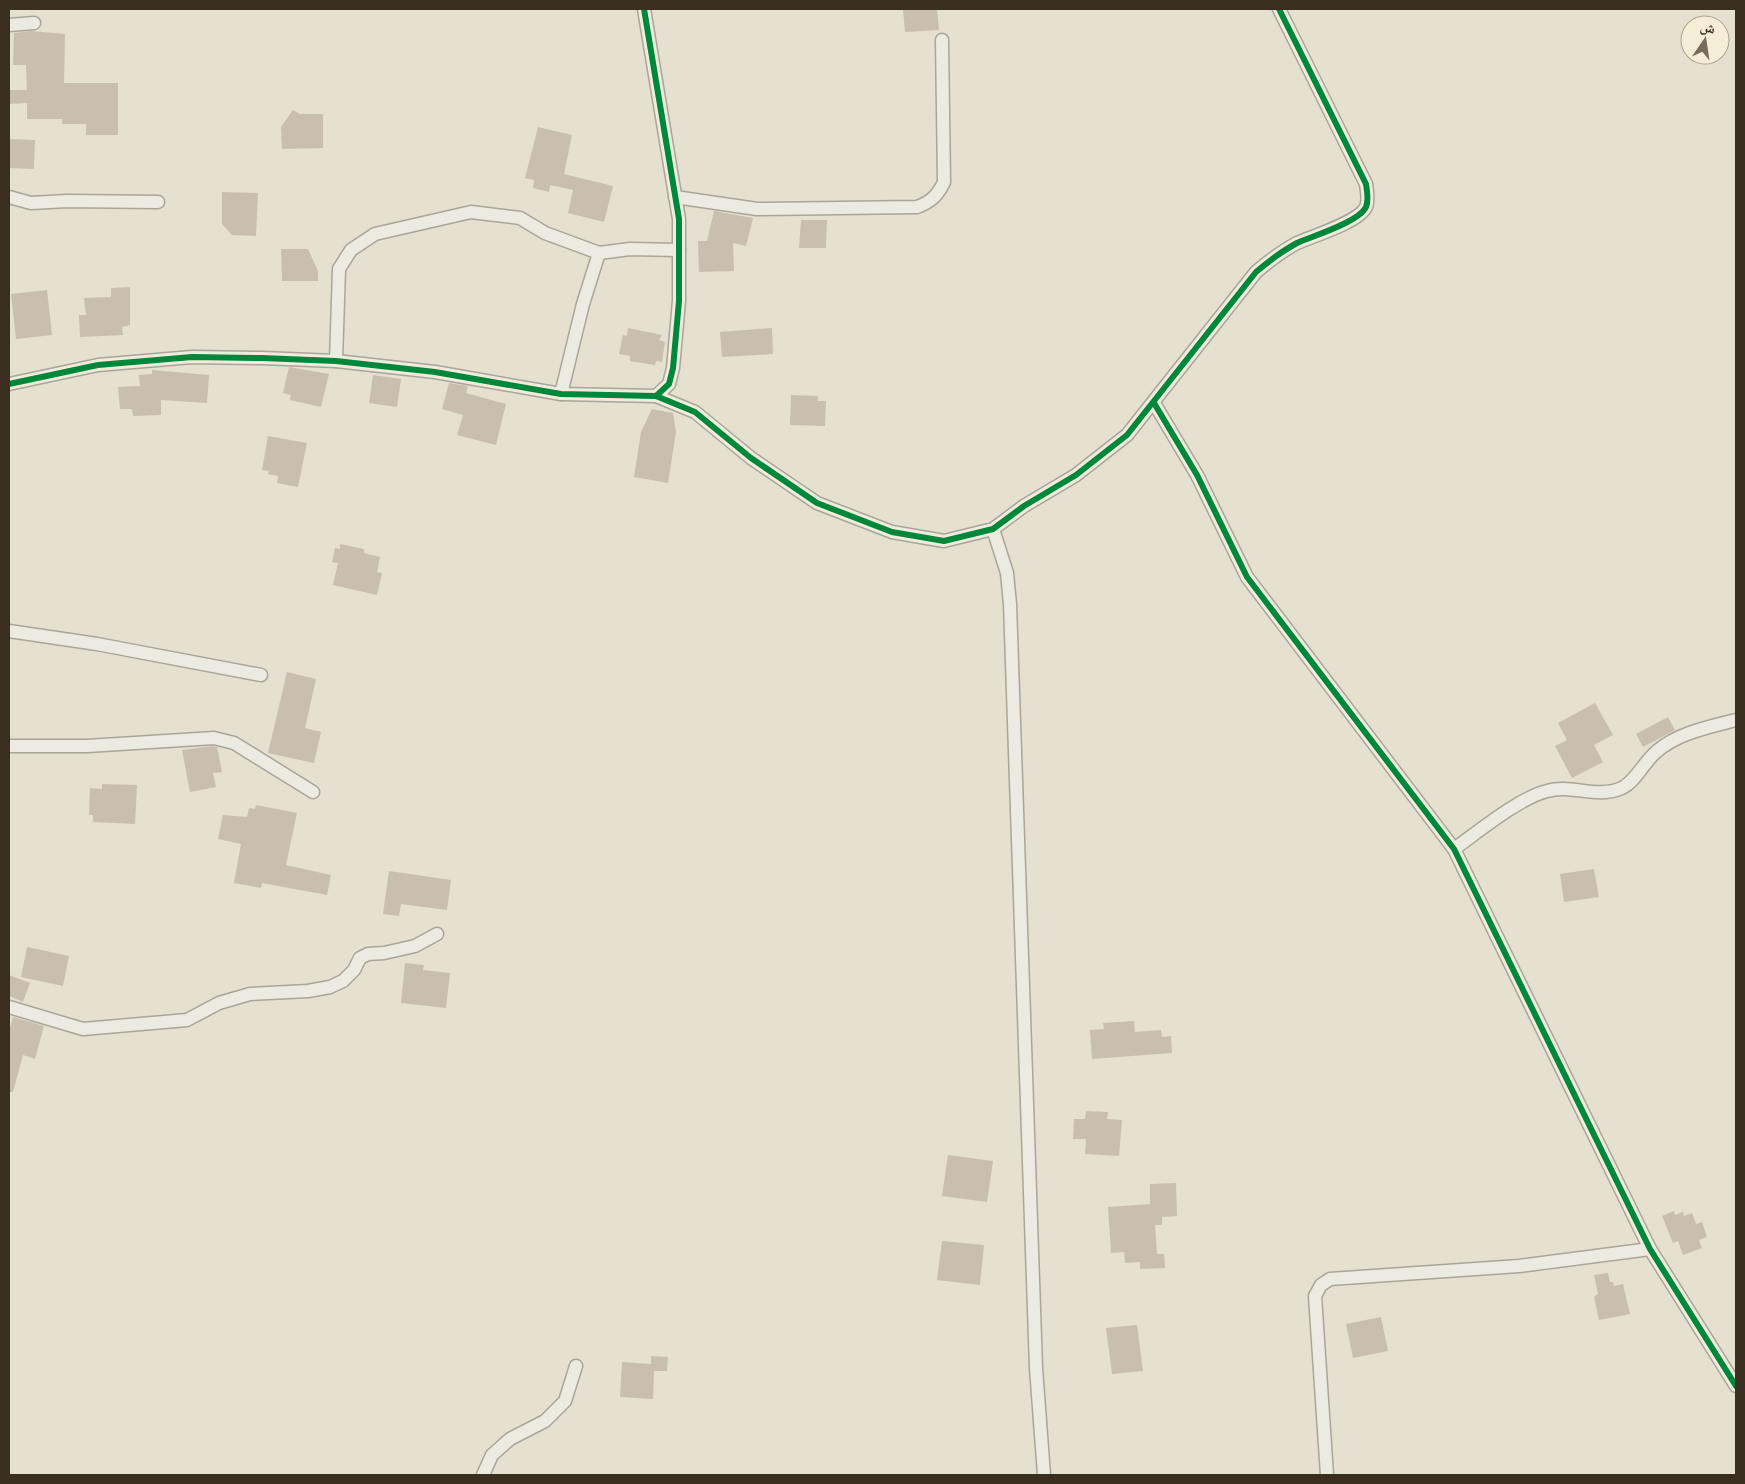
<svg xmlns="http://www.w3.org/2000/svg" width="1745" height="1484" font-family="'Times New Roman','Noto Naskh Arabic',serif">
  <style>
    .building { fill: #c8bfb0 }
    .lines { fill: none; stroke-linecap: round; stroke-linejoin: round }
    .street-casing { stroke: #aaa598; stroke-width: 15 }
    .street { stroke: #edeae1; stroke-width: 12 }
    .cycleway-casing { stroke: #f5eed6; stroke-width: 9 }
    .cycleway { stroke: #00873e; stroke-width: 6 }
  </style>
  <rect width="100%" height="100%" fill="#e5e0cf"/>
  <g class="building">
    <path d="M903 9H937L939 30 905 32Z"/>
    <path d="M31 31 65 34 64 83H118V135H86V124H62V119H27V103L9 104V90H27L26 65H13L14 33Z"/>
    <path d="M293 110 300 114H323V148L282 149 281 127Z"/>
    <path d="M538 127 572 135 564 174 613 186 604 222 568 213 573 190 550 185 549 192 533 188 534 180 525 178Z"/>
    <path d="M9 139 35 140 34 169 9 168Z"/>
    <path d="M222 192 258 193 256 236 232 235 222 224Z"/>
    <path d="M714 211 753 218 746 246 733 243 734 271 699 272 698 241H707Z"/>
    <path d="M801 220H827L826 248H799Z"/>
    <path d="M281 249H308L318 271V281H282Z"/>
    <path d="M130 287V325L122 327 123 335 80 337 79 315H86L84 298 111 297V288Z"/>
    <path d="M47 290 52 335 16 339 11 294Z"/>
    <path d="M628 328 662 335 659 340 665 342 662 362 656 361 655 365 630 361V356L619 354 623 335 627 336Z"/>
    <path d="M772 328 773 354 722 357 720 332Z"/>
    <path d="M289 367 329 374 321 407 290 400 291 395 283 393Z"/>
    <path d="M152 370 209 375 207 403 161 400V415L133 416 132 409H120L118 387 140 386 139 375 152 374Z"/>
    <path d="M373 375 401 379 397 407 369 403Z"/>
    <path d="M449 383 468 386 466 393 506 404 496 445 457 435 463 415 442 409Z"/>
    <path d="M791 395 818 396V401H826L825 426 790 425Z"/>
    <path d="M652 409 673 413 676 432 668 483 634 477 641 432Z"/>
    <path d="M268 436 307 443 298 487 277 483 278 476 268 474 269 471 262 470Z"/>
    <path d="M340 544 364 549V553L380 557 377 572 382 573 377 595 333 585 338 563 332 562 335 548 340 549Z"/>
    <path d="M287 672 316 679 305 728 321 732 314 763 268 753Z"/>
    <path d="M1595 703 1613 735 1594 745 1603 762 1572 778 1555 746 1567 740 1558 723Z"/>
    <path d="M1668 717 1675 730 1643 747 1636 734Z"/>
    <path d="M213 746 217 747 222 772 213 773 216 787 190 792 182 750Z"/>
    <path d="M102 784 137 785 135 824 93 822V815H89L90 788 102 789Z"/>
    <path d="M256 805 297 813 286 865 331 875 327 895 262 883 261 888 234 883 241 844 218 839 223 815 247 817 249 808 255 809Z"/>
    <path d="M1594 869 1599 897 1564 902 1560 874Z"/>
    <path d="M389 871 451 880 447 910 401 904 399 916 383 914Z"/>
    <path d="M27 947 69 956 63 986 21 977Z"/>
    <path d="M405 963 424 965 423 970 450 973 446 1008 401 1003Z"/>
    <path d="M9 975 30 983 23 1002 9 996Z"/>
    <path d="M13 1017 44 1026 35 1059 23 1055 13 1092H9V1031Z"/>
    <path d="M1134 1021 1135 1032 1161 1030 1162 1037 1171 1036 1172 1053 1092 1059 1090 1030 1104 1029 1103 1023Z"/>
    <path d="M1086 1111 1108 1112 1107 1119 1122 1120 1119 1156 1085 1154 1086 1139H1073L1074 1119H1085Z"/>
    <path d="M948 1155 993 1161 987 1202 942 1196Z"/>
    <path d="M1176 1183 1177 1216 1162 1217V1225H1155L1157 1254H1164L1165 1268 1140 1269V1262L1125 1263 1124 1252 1111 1253 1108 1207 1150 1204V1184Z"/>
    <path d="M1674 1211 1675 1215 1683 1212 1684 1216 1692 1213 1696 1224 1702 1222 1707 1237 1699 1240 1702 1248 1683 1255 1678 1241 1673 1243 1662 1216Z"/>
    <path d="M942 1241 984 1245 980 1285 937 1280Z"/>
    <path d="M1608 1273 1610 1282H1613L1614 1286 1623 1284 1630 1314 1599 1320 1594 1297 1598 1294 1594 1275Z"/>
    <path d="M1381 1317 1388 1351 1353 1358 1346 1324Z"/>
    <path d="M1137 1325 1143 1371 1112 1374 1106 1328Z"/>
    <path d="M651 1356 668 1357 667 1371H654L653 1399 620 1397 622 1362 651 1364Z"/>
  </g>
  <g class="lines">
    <defs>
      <g id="street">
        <path d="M9 25 34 23"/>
        <path d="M9 197 31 203 67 201 158 202"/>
        <path d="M675 197 757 209 917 207C931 202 938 195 944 182L942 40"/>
        <path d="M599 253 630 249 679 250"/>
        <path d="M336 361 339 269 351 250 375 234 471 212 520 218 545 233 599 253 583 304 561 394"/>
        <path d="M9 384 98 365 192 357 262 358 336 361 435 372 561 394 656 396 669 384 673 368 679 301V219L644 9"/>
        <path d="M656 396 695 412 751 458 817 503 892 532 944 541 993 529 1024 506 1076 475 1127 435 1256 272C1269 261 1282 251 1297 243 1313 236 1359 222 1366 207 1369 200 1367 191 1366 184L1279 9"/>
        <path d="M1154 403 1197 475 1247 577 1454 849 1650 1249 1736 1386"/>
        <path d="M993 529 1007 573 1010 604 1036 1368 1044 1475"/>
        <path d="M9 631 97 644 261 675"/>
        <path d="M9 746H87L214 738 234 743 313 792"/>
        <path d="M1454 849C1478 832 1519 798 1547 791 1572 784 1597 799 1622 788 1636 781 1644 762 1656 752 1677 733 1709 727 1736 720"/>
        <path d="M9 1007 83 1029 187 1020 219 1003 250 994 308 991 330 987 343 981 354 970 360 958 368 954 384 953 415 946 437 934"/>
        <path d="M483 1475 492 1455 510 1439 545 1421 565 1401 576 1366"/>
        <path d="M1327 1475 1315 1296 1321 1285 1330 1279 1519 1266 1650 1249"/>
      </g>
    </defs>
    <use href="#street" class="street-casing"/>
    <use href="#street" class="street"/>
    <defs>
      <g id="cycleway">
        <path d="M9 384 98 365 192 357 262 358 336 361 435 372 561 394 656 396 669 384 673 368 679 301V219L644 9"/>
        <path d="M656 396 695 412 751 458 817 503 892 532 944 541 993 529 1024 506 1076 475 1127 435 1256 272C1269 261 1282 251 1297 243 1313 236 1359 222 1366 207 1369 200 1367 191 1366 184L1279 9"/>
        <path d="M1154 403 1197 475 1247 577 1454 849 1650 1249 1736 1386"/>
      </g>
    </defs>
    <use href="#cycleway" class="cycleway-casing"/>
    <use href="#cycleway" class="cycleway"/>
  </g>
  <rect width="1745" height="1484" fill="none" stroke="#392e20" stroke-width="20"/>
  <g transform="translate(1705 40) rotate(13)"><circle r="24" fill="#f5eed6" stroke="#aaa18d"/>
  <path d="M0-4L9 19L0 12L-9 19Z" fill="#756c5d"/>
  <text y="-8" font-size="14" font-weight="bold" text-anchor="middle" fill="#392e20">ش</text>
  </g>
</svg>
